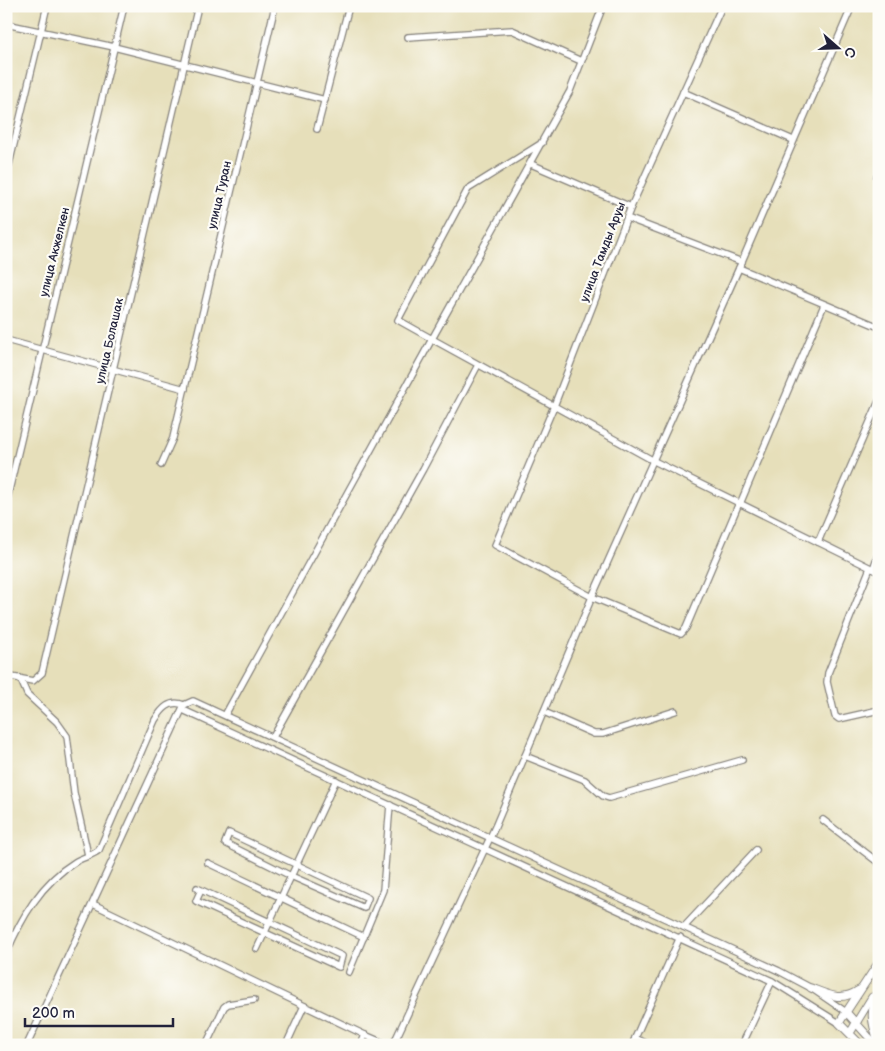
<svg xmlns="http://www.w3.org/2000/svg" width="885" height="1051" font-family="'Balsamiq Sans',sans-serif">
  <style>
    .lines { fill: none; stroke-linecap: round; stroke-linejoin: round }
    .minor-casing { stroke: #84807a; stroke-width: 8 }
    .major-casing { stroke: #84807a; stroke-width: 9 }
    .minor { stroke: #fff; stroke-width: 5.5 }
    .major { stroke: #fff; stroke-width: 7 }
    .labels { text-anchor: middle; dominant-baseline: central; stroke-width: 4.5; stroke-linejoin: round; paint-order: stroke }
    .street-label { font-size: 12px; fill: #22223b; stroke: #fdfcf7 }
  </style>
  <rect width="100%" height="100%" fill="#fdfcf7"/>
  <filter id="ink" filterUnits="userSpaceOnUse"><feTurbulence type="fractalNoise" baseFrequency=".02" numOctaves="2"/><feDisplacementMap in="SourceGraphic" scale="10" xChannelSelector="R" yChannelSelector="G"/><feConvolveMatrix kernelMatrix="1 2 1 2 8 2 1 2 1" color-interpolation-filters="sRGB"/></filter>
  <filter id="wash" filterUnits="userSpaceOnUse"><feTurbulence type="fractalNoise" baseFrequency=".0096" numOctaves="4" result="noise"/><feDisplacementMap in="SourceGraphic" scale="20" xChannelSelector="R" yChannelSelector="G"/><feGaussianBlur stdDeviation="1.12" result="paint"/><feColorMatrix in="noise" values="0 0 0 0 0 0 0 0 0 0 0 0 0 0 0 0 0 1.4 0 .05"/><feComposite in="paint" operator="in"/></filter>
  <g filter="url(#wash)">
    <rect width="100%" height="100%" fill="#e6dfba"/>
  </g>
  <g filter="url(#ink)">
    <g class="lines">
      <defs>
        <g id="minor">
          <path d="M722 6 631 207 554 406 495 545 592 597 681 634 686 628 739 503"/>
          <path d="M6 24 114 47 325 100"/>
          <path d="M408 37 512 30 581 61"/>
          <path d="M683 92 793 140"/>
          <path d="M317 129 349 6"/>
          <path d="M542 143 468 189 398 320 432 339 570 91 603 6"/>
          <path d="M531 164 631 207"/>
          <path d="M6 177 47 6"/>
          <path d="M877 177 879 176"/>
          <path d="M627 218 742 262"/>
          <path d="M739 268 879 327"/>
          <path d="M6 340 185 389"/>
          <path d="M161 465 173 438 275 6"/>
          <path d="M6 503 124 6"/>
          <path d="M740 504 824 305"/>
          <path d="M818 542 879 401"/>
          <path d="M870 568 828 673 827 682 835 716 839 719 879 710"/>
          <path d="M873 569 879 552"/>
          <path d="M6 676 33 681 42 673 198 6"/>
          <path d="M20 678 27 694 57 722 67 736 74 793 88 855"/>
          <path d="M183 710 772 981 839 1023"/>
          <path d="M544 712 594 734H603L675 711"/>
          <path d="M225 715 432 339 654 461 879 572"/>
          <path d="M273 737 423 469 478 365"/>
          <path d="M525 756 585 780 603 796 609 798 742 760"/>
          <path d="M823 820 879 863"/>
          <path d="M229 833 368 898 364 908 291 876 225 843Z"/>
          <path d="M208 863 364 937"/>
          <path d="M197 888 342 956 339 967 196 901 201 890"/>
          <path d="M93 904 365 1035 361 1045"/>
          <path d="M684 927 756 850"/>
          <path d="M257 949 336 780"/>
          <path d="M6 954C21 918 41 883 75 862 83 857 92 856 99 850L155 720C162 709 170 699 184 705"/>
          <path d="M349 972 383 890 390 805"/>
          <path d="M365 1035 388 1045"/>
          <path d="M635 1038 650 1045"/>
          <path d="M27 1045 184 705 193 701 779 971 811 988 846 1012"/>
          <path d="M206 1045 224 1007 228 1004 254 1000"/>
          <path d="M286 1045 304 1006"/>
          <path d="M393 1045 495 827 592 597 739 268 852 6"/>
          <path d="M632 1045 680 937"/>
          <path d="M742 1045 772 981"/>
        </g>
        <g id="major">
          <path d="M811 988C829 995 841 1002 859 990"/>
          <path d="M879 989C870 1009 870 1021 879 1042"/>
          <path d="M846 1012 876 1045"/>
          <path d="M850 1033 872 997"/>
          <path d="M861 1045 839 1023 879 962"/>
        </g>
      </defs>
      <use href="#minor" class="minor-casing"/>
      <use href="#major" class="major-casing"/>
      <use href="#minor" class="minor"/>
      <use href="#major" class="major"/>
    </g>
  </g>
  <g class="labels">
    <g class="street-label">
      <text transform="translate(220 195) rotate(-77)">улица Туран</text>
      <text transform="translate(55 252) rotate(-76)">улица Акжелкен</text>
      <text transform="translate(603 252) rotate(-69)">улица Тамды Аруы</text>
      <text transform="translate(110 341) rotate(-77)">улица Болашак</text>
    </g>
  </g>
  <rect width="885" height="1051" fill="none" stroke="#fdfcf7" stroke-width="25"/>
  <g transform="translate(838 48) rotate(110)" stroke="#fdfcf7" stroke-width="4" paint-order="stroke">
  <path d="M0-4L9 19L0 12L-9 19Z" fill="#22223b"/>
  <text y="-8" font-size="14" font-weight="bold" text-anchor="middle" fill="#22223b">С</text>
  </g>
  <path d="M25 1018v8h148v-8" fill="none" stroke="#22223b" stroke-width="2.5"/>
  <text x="32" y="1018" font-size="15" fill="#22223b" stroke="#fdfcf7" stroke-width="4" paint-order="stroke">200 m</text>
</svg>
